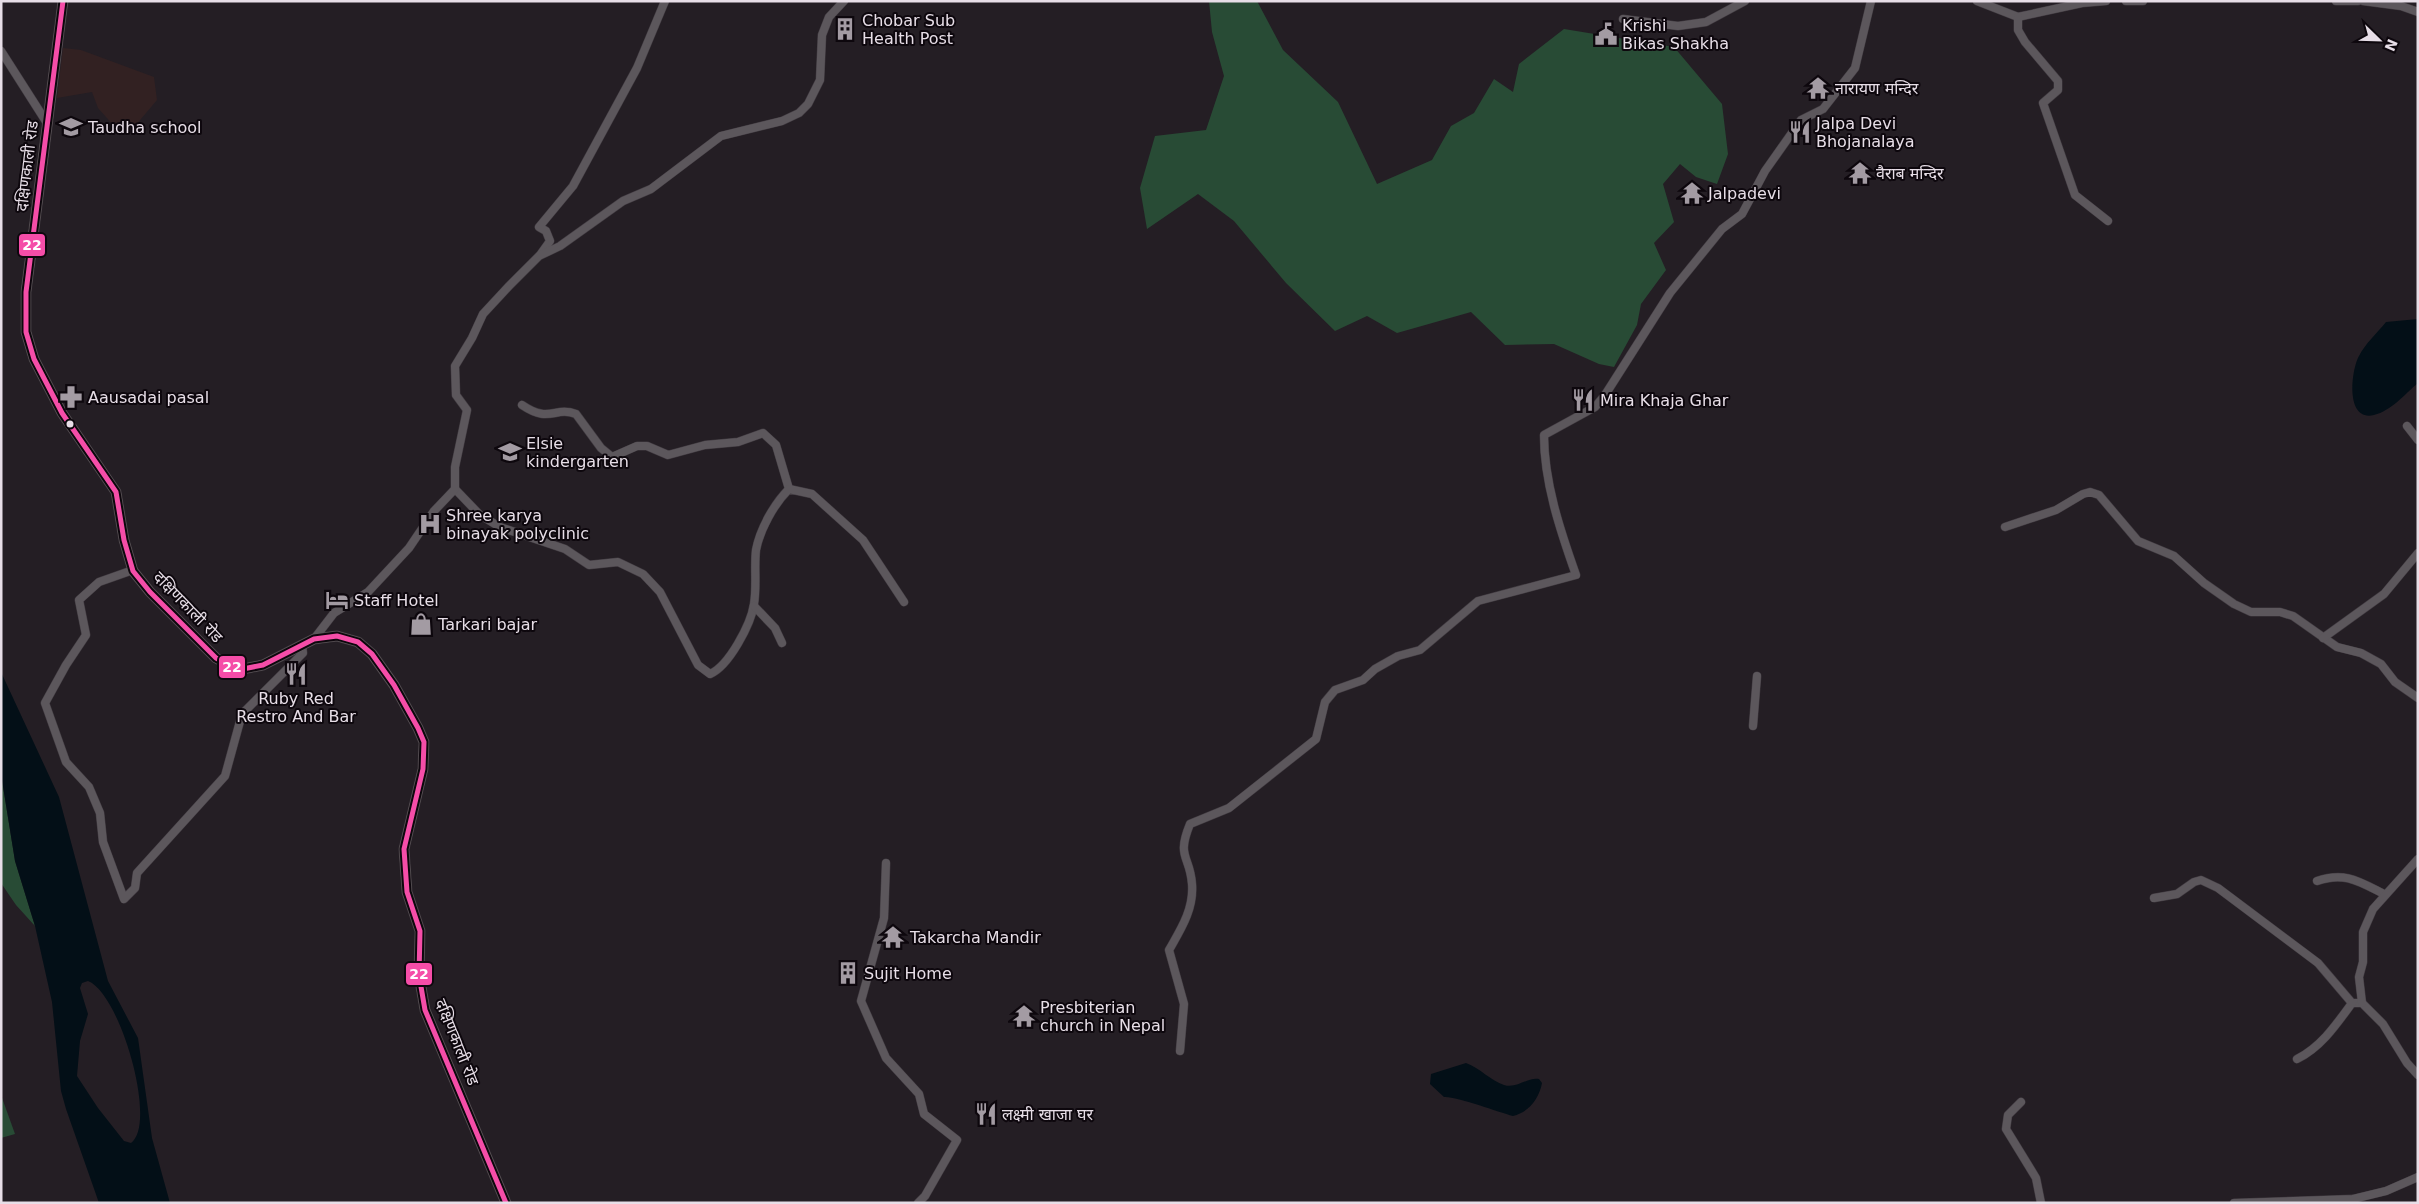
<svg xmlns="http://www.w3.org/2000/svg" width="2419" height="1204" font-family="'DejaVu Sans','Noto Sans Devanagari',sans-serif">
  <style>
    .education { fill: #322122 }
    .green { fill: #284b35 }
    .water { fill: #030f17; fill-rule: evenodd }
    .lines { fill: none; stroke-linecap: round; stroke-linejoin: round }
    .street-casing { stroke: #413b41; stroke-width: 9 }
    .secondary-casing { stroke: #413b41; stroke-width: 11 }
    .street { stroke: #5c575c; stroke-width: 8 }
    .secondary { stroke: #615a5c; stroke-width: 10 }
    .bus-1-casing { stroke: #0d070d; stroke-width: 9 }
    .bus-1 { stroke: #f54da8; stroke-width: 5 }
    .bus-dot { fill: #e7dee7; stroke: #0d070d; stroke-width: 2 }
    .labels { text-anchor: middle; dominant-baseline: central; stroke-width: 4; stroke-linejoin: round; paint-order: stroke }
    .poi-label { font-size: 16px; fill: #e7dee7; stroke: #0d070d; text-anchor: start }
    .street-label { font-size: 16px; fill: #e7dee7; stroke: #0d070d }
    .line-badge { stroke: #0d070d; stroke-width: 2 }
    .badge-label { font-size: 14px; text-anchor: middle; font-weight: bold; fill: #fff }
  </style>
  <rect width="100%" height="100%" fill="#241e24"/>
  <path class="education" d="M63 48 81 50 154 77 157 100 135 126 123 121 115 127 98 108 92 92 57 98Z"/>
  <g class="green">
    <path d="M1209 1H1257L1283 50 1338 102 1377 184 1432 160 1451 126 1474 113 1494 79 1513 92 1519 64 1564 29 1674 47 1722 104 1728 154 1717 184 1696 177 1680 164 1663 184 1674 222 1654 243 1666 270 1641 304 1637 325 1614 367 1599 364 1554 344 1505 345 1471 312 1397 333 1367 316 1335 331 1286 283 1234 221 1198 194 1147 229 1140 188 1155 136 1206 130 1224 76 1212 32Z"/>
    <path d="M1 774 15 861 35 926 16 905 1 883Z"/>
    <path d="M1 1095 15 1134 1 1138Z"/>
  </g>
  <g class="water">
    <path d="M2418 319V383C2405 394 2391 411 2374 415 2345 422 2351 370 2359 356 2365 344 2377 333 2386 322Z"/>
    <path d="M1 672 59 797 108 981 138 1038 152 1138 170 1203H99L66 1109 61 1091 52 1002 35 926 15 861 1 774ZM88 981C120 993 158 1124 131 1143L124 1141 98 1108 77 1076 80 1041 88 1014 80 988 82 983Z"/>
    <path d="M1466 1063C1480 1068 1491 1081 1504 1085 1517 1089 1527 1077 1539 1079L1542 1083C1539 1099 1529 1112 1513 1116 1498 1112 1456 1096 1444 1097L1430 1084 1431 1074Z"/>
  </g>
  <g class="lines">
    <defs>
      <g id="street">
        <path d="M1977 1 2018 17 2082 3 2106 1"/>
        <path d="M2126 1H2143"/>
        <path d="M2336 1H2358"/>
        <path d="M2363 1 2401 6 2418 12"/>
        <path d="M2018 17V30L2025 42 2058 81V90L2043 103 2075 195 2108 221"/>
        <path d="M1623 19 1678 26 1706 22 1745 1"/>
        <path d="M1 51 47 123"/>
        <path d="M540 255 550 241 546 231 539 227 573 186 637 68 665 1"/>
        <path d="M522 405C550 424 554 406 576 414L601 448 612 457 637 446H647L668 455 705 445 738 442 763 433 776 445 789 489"/>
        <path d="M2407 426 2418 440"/>
        <path d="M455 489 480 515 500 527 565 549 589 565 618 562 643 574 660 592 698 665 710 674C729 666 751 624 754 604 757 586 754 568 756 550 760 529 774 504 789 489L812 494 863 540 904 602"/>
        <path d="M2005 527 2056 510 2083 494 2090 492 2099 495 2138 541 2174 556 2204 583 2234 604 2251 612H2280L2293 616 2337 647 2361 653 2381 664 2395 682 2418 698"/>
        <path d="M133 570 99 582 79 600 86 635 66 665 45 703 66 762 89 787 100 813 103 842 124 899 135 888 137 873 225 776 242 714 303 653 302 645"/>
        <path d="M754 606 775 628 782 643"/>
        <path d="M2323 638 2384 594 2418 553"/>
        <path d="M314 639 334 613 368 592 409 548 434 511 455 489V467L467 410 456 395 455 366 472 338 483 314 509 286 539 256 560 246 623 201 651 189 721 136 782 121 799 113 808 104 820 80 822 35 829 17 844 1"/>
        <path d="M1753 726 1757 676"/>
        <path d="M886 863 884 918 861 1001 886 1058 919 1094 924 1114 957 1140 925 1196 918 1203"/>
        <path d="M2317 881C2345 871 2360 882 2384 894"/>
        <path d="M2154 898 2177 894 2194 882 2201 880 2218 888 2318 963 2352 1003H2362L2383 1024 2407 1063 2418 1075"/>
        <path d="M2362 1003 2359 977 2363 962V932L2373 909 2418 859"/>
        <path d="M1180 1051 1184 1004 1169 950C1181 929 1194 909 1192 884 1190 855 1176 858 1190 824L1229 808 1316 739 1325 702 1335 690 1363 680 1375 669 1398 656 1420 650 1478 601 1576 575C1560 530 1544 482 1544 435L1595 407 1605 395 1670 293 1722 229 1742 214 1765 171 1801 120 1823 109 1855 68 1871 1"/>
        <path d="M2297 1059C2321 1047 2336 1025 2352 1003"/>
        <path d="M2021 1102 2008 1115 2006 1129 2036 1178 2041 1203"/>
        <path d="M2234 1203 2353 1199 2386 1191 2418 1177"/>
      </g>
      <path id="secondary" d="M63 1 26 292V332L34 359 62 413 116 492 124 540 133 571 150 592 216 658 238 670 263 665 314 639 337 636 358 642 372 654 394 685 418 728 424 742 423 769 404 849 407 892 420 931 419 975 425 1010 506 1203"/>
    </defs>
    <use href="#street" class="street-casing"/>
    <use href="#secondary" class="secondary-casing"/>
    <use href="#street" class="street"/>
    <use href="#secondary" class="secondary"/>
    <defs>
      <path id="bus-1" d="M63 1 26 292V332L34 359 62 413 116 492 124 540 133 571 150 592 216 658 238 670 263 665 314 639 337 636 358 642 372 654 394 685 418 728 424 742 423 769 404 849 407 892 420 931 419 975 425 1010 506 1203"/>
    </defs>
    <use href="#bus-1" class="bus-1-casing"/>
    <use href="#bus-1" class="bus-1"/>
  </g>
  <defs>
    <symbol id="building-bare" viewBox="-9 -9 18 18"><path d="M-4-6H4V6H1V3H-1V6H-4ZM-2.5-4.3h1.7v1.8h-1.7ZM.8-4.3h1.7v1.8H.8ZM-2.5-1h1.7V.8h-1.7ZM.8-1h1.7V.8H.8Z" fill="#a39ba3" stroke="#0d070d" stroke-width="2.5" paint-order="stroke"/></symbol>
    <symbol id="civic-bare" viewBox="-9 -9 18 18"><path d="M-.6-6.5H3V-4.5H.6V-3L4-1V1h2V6H-6V1h2V-1L-.6-3ZM-1.2 2.5V6h2.4V2.5Z" fill="#a39ba3" stroke="#0d070d" stroke-width="2.5" paint-order="stroke"/></symbol>
    <symbol id="temple-bare" viewBox="-9 -9 18 18"><path d="M0-6L5-2H3V0L6.5 2.5H4V6H1.5V3h-3V6H-4V2.5H-6.5L-3 0V-2H-5Z" fill="#a39ba3" stroke="#0d070d" stroke-width="2.5" paint-order="stroke"/></symbol>
    <symbol id="school-bare" viewBox="-9 -9 18 18"><path d="M0-5L7-2L0 1L-7-2ZM-4 1L0 2.5L4 1V4Q0 6-4 4Z" fill="#a39ba3" stroke="#0d070d" stroke-width="2.5" paint-order="stroke"/></symbol>
    <symbol id="restaurant-bare" viewBox="-9 -9 18 18"><path d="M-5-6h1v4h1v-4h1v4h1v-4h1v5L-1.5 .5V6h-2V.5L-5-1ZM5-6V6H3V1.5H1.5Q1.5-4 5-6Z" fill="#a39ba3" stroke="#0d070d" stroke-width="2.5" paint-order="stroke"/></symbol>
    <symbol id="pharmacy-bare" viewBox="-9 -9 18 18"><path d="M-2-6h4v4h4v4h-4v4h-4v-4h-4v-4h4Z" fill="#a39ba3" stroke="#0d070d" stroke-width="2.5" paint-order="stroke"/></symbol>
    <symbol id="hospital-bare" viewBox="-9 -9 18 18"><path d="M-5-5h3v3.5h4V-5h3V5h-3V1.5h-4V5h-3Z" fill="#a39ba3" stroke="#0d070d" stroke-width="2.5" paint-order="stroke"/></symbol>
    <symbol id="hotel-bare" viewBox="-9 -9 18 18"><path d="M-6-4.5h1.5V1H6V5H4.5V3h-9V5H-6ZM-4 0a1.8 1.8 0 1 1 3.6 0ZM.5 0V-2.5h3Q6-2.5 6 0Z" fill="#a39ba3" stroke="#0d070d" stroke-width="2.5" paint-order="stroke"/></symbol>
    <symbol id="shop-bare" viewBox="-9 -9 18 18"><path d="M-5-2.5h2.3a2.7 3.5 0 0 1 5.4 0H5L5.5 6h-11ZM-1.5-2.5h3a1.5 2.3 0 0 0-3 0Z" fill="#a39ba3" stroke="#0d070d" stroke-width="2.5" paint-order="stroke"/></symbol>
  </defs>
  <g fill-rule="evenodd">
    <use href="#building-bare" x="829" y="13" width="32" height="32"/>
    <use href="#civic-bare" x="1590" y="18" width="32" height="32"/>
    <use href="#temple-bare" x="1802" y="72" width="32" height="32"/>
    <use href="#school-bare" x="55" y="111" width="32" height="32"/>
    <use href="#restaurant-bare" x="1784" y="116" width="32" height="32"/>
    <use href="#temple-bare" x="1844" y="157" width="32" height="32"/>
    <use href="#temple-bare" x="1676" y="177" width="32" height="32"/>
    <use href="#pharmacy-bare" x="55" y="381" width="32" height="32"/>
    <use href="#restaurant-bare" x="1567" y="384" width="32" height="32"/>
    <use href="#school-bare" x="494" y="436" width="32" height="32"/>
    <use href="#hospital-bare" x="414" y="508" width="32" height="32"/>
    <use href="#hotel-bare" x="321" y="584" width="32" height="32"/>
    <use href="#shop-bare" x="405" y="608" width="32" height="32"/>
    <use href="#restaurant-bare" x="280" y="658" width="32" height="32"/>
    <use href="#temple-bare" x="877" y="921" width="32" height="32"/>
    <use href="#building-bare" x="832" y="957" width="32" height="32"/>
    <use href="#temple-bare" x="1008" y="1000" width="32" height="32"/>
    <use href="#restaurant-bare" x="970" y="1098" width="32" height="32"/>
  </g>
  <circle class="bus-dot" cx="70" cy="424" r="4.5"/>
  <g class="labels">
    <g class="poi-label">
      <text x="862" y="20">Chobar Sub<tspan x="862" dy="18">Health Post</tspan></text>
      <text x="1622" y="25">Krishi<tspan x="1622" dy="18">Bikas Shakha</tspan></text>
      <text x="1835" y="88">नारायण मन्दिर</text>
      <text x="1816" y="123">Jalpa Devi<tspan x="1816" dy="18">Bhojanalaya</tspan></text>
      <text x="88" y="127">Taudha school</text>
      <text x="1876" y="173">वैराब मन्दिर</text>
      <text x="1708" y="193">Jalpadevi</text>
      <text x="88" y="397">Aausadai pasal</text>
      <text x="1600" y="400">Mira Khaja Ghar</text>
      <text x="526" y="443">Elsie<tspan x="526" dy="18">kindergarten</tspan></text>
      <text x="446" y="515">Shree karya<tspan x="446" dy="18">binayak polyclinic</tspan></text>
      <text x="354" y="600">Staff Hotel</text>
      <text x="438" y="624">Tarkari bajar</text>
      <text x="296" y="698" text-anchor="middle">Ruby Red<tspan x="296" dy="18">Restro And Bar</tspan></text>
      <text x="910" y="937">Takarcha Mandir</text>
      <text x="864" y="973">Sujit Home</text>
      <text x="1040" y="1007">Presbiterian<tspan x="1040" dy="18">church in Nepal</tspan></text>
      <text x="1002" y="1114">लक्ष्मी खाजा घर</text>
    </g>
    <g class="street-label">
      <text transform="translate(27 166) rotate(-83)">दक्षिणकाली रोड</text>
      <text transform="translate(188 607) rotate(46)">दक्षिणकाली रोड</text>
      <text transform="translate(457 1042) rotate(68)">दक्षिणकाली रोड</text>
    </g>
  </g>
  <g class="line-badge">
    <rect x="18" y="233" width="28" height="24" rx="5" fill="#f54da8"/>
    <rect x="218" y="655" width="28" height="24" rx="5" fill="#f54da8"/>
    <rect x="405" y="962" width="28" height="24" rx="5" fill="#f54da8"/>
  </g>
  <g class="badge-label">
    <text x="32" y="250">22</text>
    <text x="232" y="672">22</text>
    <text x="419" y="979">22</text>
  </g>
  <rect width="2419" height="1204" fill="none" stroke="#e7dee7" stroke-width="5"/>
  <g transform="translate(2379 40) rotate(113)" stroke="#0d070d" stroke-width="4" paint-order="stroke">
  <path d="M0-4L9 19L0 12L-9 19Z" fill="#e7dee7"/>
  <text y="-8" font-size="14" font-weight="bold" text-anchor="middle" fill="#e7dee7">N</text>
  </g>
</svg>
